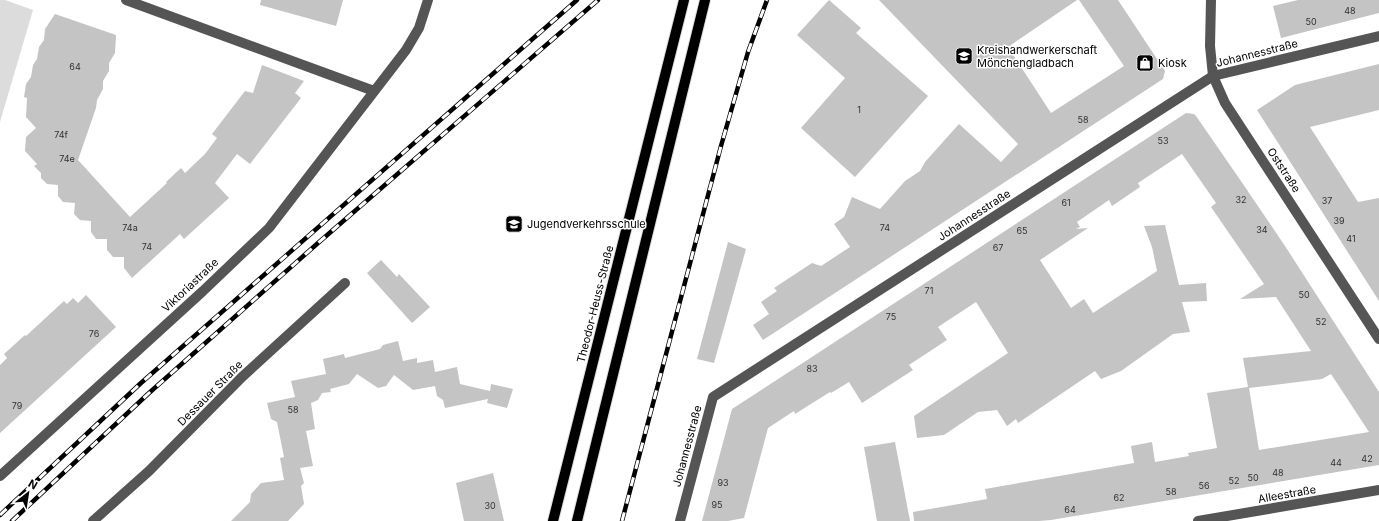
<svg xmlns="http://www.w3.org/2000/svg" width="1379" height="521" font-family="Inter,sans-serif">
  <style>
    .green { fill: #dcdcdc }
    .building { fill: #c4c4c4; fill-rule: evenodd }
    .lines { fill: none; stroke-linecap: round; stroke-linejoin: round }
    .major-casing { stroke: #dbdbdb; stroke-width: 12 }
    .minor { stroke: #555; stroke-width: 10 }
    .major { stroke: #000; stroke-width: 10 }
    .rail-casing { stroke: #000; stroke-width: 4.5 }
    .rail { stroke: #fff; stroke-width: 3; stroke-dasharray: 9; stroke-linecap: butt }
    .labels { text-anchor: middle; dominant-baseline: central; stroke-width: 3; stroke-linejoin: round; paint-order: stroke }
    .number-label { font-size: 9px; fill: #313131 }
    .poi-label { font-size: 11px; fill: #000; stroke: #fff; text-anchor: start }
    .street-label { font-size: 11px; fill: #000; stroke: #fff }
  </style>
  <rect width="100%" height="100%" fill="#fff"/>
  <path class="green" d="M0 0H5L33 10 0 122Z"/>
  <g class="building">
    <path d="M261 0H343L336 26 260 5Z"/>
    <path d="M829 0 861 28 856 33 928 96 855 177 801 128 845 78 797 35Z"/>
    <path d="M879 0H1077L1008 47 1051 113 1124 66 1079 0H1118L1165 71 1163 79 763 340 753 325 769 314 761 302 777 291 774 288 812 263 821 266 850 247 834 224 844 217 852 197 880 209 905 181 920 171 925 162 959 124 1001 162 1018 144Z"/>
    <path d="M1298 0H1379V13L1281 38 1273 6Z"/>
    <path d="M55 14 116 35 115 53 109 63V71L103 81V89L97 100 96 108 78 160 130 217 167 183 166 182 181 168 185 173 205 154 217 138 212 134 245 91 253 93 262 65 304 81 295 93 301 98 250 164 237 154 215 183 229 198 184 239 180 234 132 278 124 268V257H113L107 250V239H96L91 232V221L80 220 74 214 75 203 63 202 58 196V185L47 184 41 178V173L34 166 37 164 25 151 26 137 36 128 26 117 27 98 24 97 26 84 31 77 33 65 37 59 39 47 44 40 45 29Z"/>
    <path d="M1379 64V110L1310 127 1358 202 1379 198V301L1257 110 1295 85Z"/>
    <path d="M1186 113 1194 114 1196 116 1243 184 1285 246 1379 392V465L1051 520 1039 521H914L913 512 987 499 985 489 1134 463 1131 446 1152 442 1155 462 1189 456 1188 453 1217 448 1207 393 1248 387 1243 358 1311 351 1276 297 1240 299 1264 284 1211 207 1216 203 1182 154 1138 183 1140 187 1112 206 1109 200 1077 222 1080 227 1076 229 1088 228 1040 260 1071 308 1084 299 1093 313 1157 271 1152 247 1144 226 1165 225 1179 285 1206 283 1207 301 1182 302 1190 332 1173 334 1121 371 1101 379 1095 371 1018 423 1016 419 1007 426 997 410 978 412 944 435 917 438 914 416 1008 353 976 302 938 327 947 340 909 365 913 370 862 403 849 382 831 393 830 392 795 414 794 411 768 428 744 518 728 521H702L732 409ZM1331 374 1369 432 1259 450 1249 388 1322 379Z"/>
    <path d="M728 242 746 249 714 363 697 359Z"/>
    <path d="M381 260 397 277 399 274 430 307 412 323 367 273Z"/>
    <path d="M86 295 116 327 0 433V365L7 358 4 354 25 335 26 336 64 301 67 304 73 298 78 303Z"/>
    <path d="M398 341 403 361 417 358V363L433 360 435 372 457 367 460 384 490 391 491 384 513 389 507 408 487 403 488 399 445 408 443 400 437 396 435 386 413 390 394 375 386 386 378 388 357 374 349 384 330 389 331 392 322 393 318 400 311 403 315 429 306 431 313 466 300 468 304 483 301 486 304 504 288 521H231L250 502 251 494 261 483 284 480 280 458 284 457 277 422 271 419 267 403 295 397 291 381 326 374 323 359 344 354 345 358 380 349 383 345Z"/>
    <path d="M895 442 910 521H877L864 447Z"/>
    <path d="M493 473 504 521H464L456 483Z"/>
  </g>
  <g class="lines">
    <defs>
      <g id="major">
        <path d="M553 521 684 0"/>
        <path d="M577 521 705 0"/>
      </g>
    </defs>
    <use href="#major" class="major-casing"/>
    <g class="minor">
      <path d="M126 0 374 91"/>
      <path d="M1211 0 1210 46 1213 76 1225 103 1379 339"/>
      <path d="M0 476 203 291 269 228 406 50 419 28 428 0"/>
      <path d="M93 521 149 471 242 377 345 283"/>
      <path d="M680 521 713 397 1213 76 1379 36"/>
      <path d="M1198 521 1379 490"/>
    </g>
    <use href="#major" class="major"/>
    <defs>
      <g id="rail">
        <path d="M0 515 141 383 577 0"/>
        <path d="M12 521 149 393 318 243 598 0"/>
        <path d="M622 521 721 146 748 52 767 0"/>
      </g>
    </defs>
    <use href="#rail" class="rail-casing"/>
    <use href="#rail" class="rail"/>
  </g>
  <defs>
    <symbol id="school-square" viewBox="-11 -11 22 22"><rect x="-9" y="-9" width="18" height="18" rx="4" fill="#000" stroke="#fff"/><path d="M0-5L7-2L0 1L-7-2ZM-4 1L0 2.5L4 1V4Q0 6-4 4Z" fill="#fff"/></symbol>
    <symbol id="shop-square" viewBox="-11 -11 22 22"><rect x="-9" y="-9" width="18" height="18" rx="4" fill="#000" stroke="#fff"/><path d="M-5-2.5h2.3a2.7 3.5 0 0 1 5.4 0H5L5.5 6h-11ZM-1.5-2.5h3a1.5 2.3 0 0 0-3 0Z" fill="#fff"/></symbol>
  </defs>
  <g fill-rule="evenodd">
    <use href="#school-square" x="954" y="46" width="20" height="20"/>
    <use href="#shop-square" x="1135" y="53" width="20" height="20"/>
    <use href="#school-square" x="504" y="214" width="20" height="20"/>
  </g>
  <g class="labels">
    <g class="number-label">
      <text x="1350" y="10">48</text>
      <text x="1311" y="21">50</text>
      <text x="75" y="66">64</text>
      <text x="859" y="109">1</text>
      <text x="1083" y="119">58</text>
      <text x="61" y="134">74f</text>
      <text x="1163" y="140">53</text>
      <text x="67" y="158">74e</text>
      <text x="1241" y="199">32</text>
      <text x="1327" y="200">37</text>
      <text x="1066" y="202">61</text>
      <text x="1339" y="220">39</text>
      <text x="130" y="227">74a</text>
      <text x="885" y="227">74</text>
      <text x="1262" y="229">34</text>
      <text x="1022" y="230">65</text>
      <text x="1351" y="238">41</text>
      <text x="147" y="246">74</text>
      <text x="998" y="247">67</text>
      <text x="929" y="290">71</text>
      <text x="1304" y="294">50</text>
      <text x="891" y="316">75</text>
      <text x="1321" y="321">52</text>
      <text x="94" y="333">76</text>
      <text x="812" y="368">83</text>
      <text x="17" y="405">79</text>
      <text x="293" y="409">58</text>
      <text x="1367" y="458">42</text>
      <text x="1336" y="462">44</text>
      <text x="1278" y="472">48</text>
      <text x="1253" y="477">50</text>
      <text x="1234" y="480">52</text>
      <text x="723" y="482">93</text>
      <text x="1204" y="485">56</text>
      <text x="1171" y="491">58</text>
      <text x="1119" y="497">62</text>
      <text x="717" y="504">95</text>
      <text x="490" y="505">30</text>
      <text x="1070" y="509">64</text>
    </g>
    <g class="poi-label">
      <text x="977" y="50">Kreishandwerkerschaft<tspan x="977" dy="13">Mönchengladbach</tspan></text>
      <text x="1158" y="63">Kiosk</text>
      <text x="527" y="224">Jugendverkehrsschule</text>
    </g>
    <g class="street-label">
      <text transform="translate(1257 53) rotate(-14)">Johannesstraße</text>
      <text transform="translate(1284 170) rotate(57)">Oststraße</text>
      <text transform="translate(974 215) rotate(-33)">Johannesstraße</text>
      <text transform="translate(190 285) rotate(-43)">Viktoriastraße</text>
      <text transform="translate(595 304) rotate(-76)">Theodor-Heuss-Straße</text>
      <text transform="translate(210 393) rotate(-45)">Dessauer Straße</text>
      <text transform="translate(687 446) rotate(-75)">Johannesstraße</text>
      <text transform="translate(1287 494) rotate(-10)">Alleestraße</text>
    </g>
  </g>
  <g transform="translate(28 493) rotate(30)" stroke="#ffffff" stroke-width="3" paint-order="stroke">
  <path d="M0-3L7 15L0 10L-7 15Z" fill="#000000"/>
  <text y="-6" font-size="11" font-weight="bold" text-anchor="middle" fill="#000000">N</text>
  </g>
</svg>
